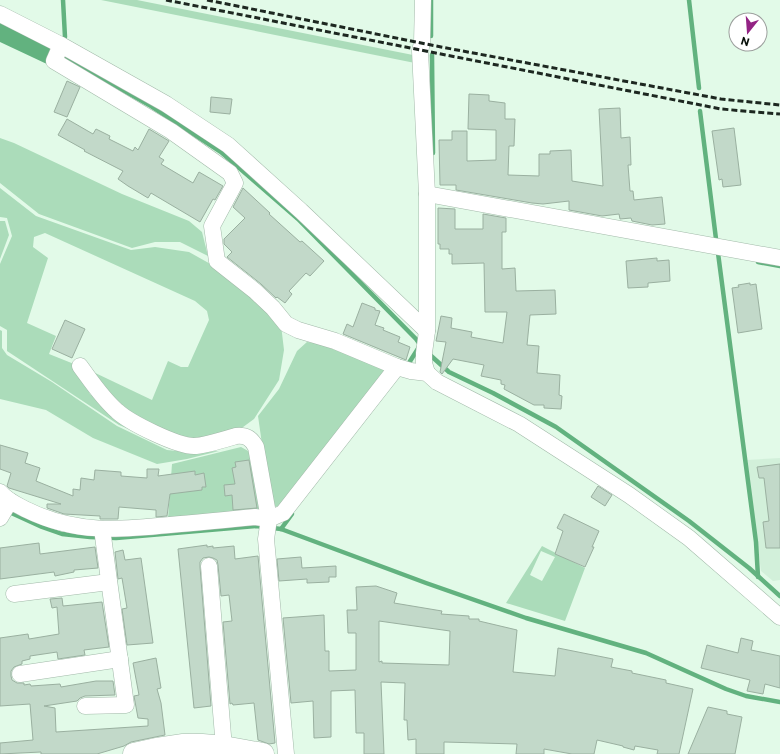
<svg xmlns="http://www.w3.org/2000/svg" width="780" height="754" font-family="Commissioner,sans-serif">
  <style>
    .built { fill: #d2f0da }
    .green { fill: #abdcba; fill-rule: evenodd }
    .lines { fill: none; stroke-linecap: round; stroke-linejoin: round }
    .stream { stroke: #62b27f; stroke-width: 4.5 }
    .river { stroke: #62b27f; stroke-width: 27 }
    .building { fill: #c2d9c9; stroke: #9ab0a0; fill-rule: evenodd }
    .minor-casing { stroke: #a2b9a9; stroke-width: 17 }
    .secondary-casing { stroke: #a2b9a9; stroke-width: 23 }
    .minor { stroke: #fff; stroke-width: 16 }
    .secondary { stroke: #fff; stroke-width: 22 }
    .rail { stroke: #1d2720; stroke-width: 3; stroke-dasharray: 6 3; stroke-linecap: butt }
  </style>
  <rect width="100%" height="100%" fill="#e2fae8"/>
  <path class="built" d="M780 458V580L773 581 761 571 747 460Z"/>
  <g class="green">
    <path d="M101 0H137L418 56 415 63Z"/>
    <path d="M0 138 14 143 122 194 189 221 202 232 208 256 180 242H155L132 248 39 214 0 183Z"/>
    <path d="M0 188 36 216 131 250 155 247 189 252 223 271 281 325 284 350 279 380 254 419 235 433 203 440 177 435 151 425 126 408 106 390 89 370 152 400 168 361 181 367H188L209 320 207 311 195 301 45 233 34 237 33 247 48 258 27 323 56 336 49 354 74 364 90 394 134 429 172 447 119 425 7 351V330L0 326V264L12 236 7 218 0 217Z"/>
    <path d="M0 221H5L9 235 0 259Z"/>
    <path d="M0 330 2 331V348L7 355 52 382 117 426 167 450 187 452 219 451 187 459 157 464 93 438 46 410 0 399Z"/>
    <path d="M307 342 316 343 388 369 282 506 271 507 258 416 279 389 297 351Z"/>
    <path d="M241 447 250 452 260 508 257 510 168 519 172 464Z"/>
    <path d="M542 546 585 568 565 621 506 603ZM541 551 555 557 542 581 530 575Z"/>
  </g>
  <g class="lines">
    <g class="stream">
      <path d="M63 0 65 37"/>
      <path d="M689 0 699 88"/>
      <path d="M431 36V0"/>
      <path d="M61 55 151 106 221 152 298 219 416 339 421 346"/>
      <path d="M432 55 433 153"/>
      <path d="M700 111 716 239"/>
      <path d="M718 253 756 542 758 577"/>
      <path d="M758 262 780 266"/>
      <path d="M429 354 449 372 493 393 556 427 689 521 749 568 780 596"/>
      <path d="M407 366 419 347"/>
      <path d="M7 511 42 527 62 534 90 537 116 538 256 526 281 529 426 583 526 618 646 653 726 689 746 696 780 702"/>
      <path d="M281 529 292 514"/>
    </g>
    <path class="river" d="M0 27 51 51"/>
  </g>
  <g class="building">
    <path d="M67 81 80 87 67 117 54 112Z"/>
    <path d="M469 94 489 95V101L505 103V119H515L514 146H509L508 175 539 176V154H550V151L571 150 572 181 603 186 599 109 620 108 621 138 630 137 631 165H628L630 191H633L634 200 662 197 665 224 652 225 632 221 631 218 620 219 619 214 602 216 569 210V201L543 204 532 203 456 190V185H440L439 140H452V131H467V161L496 160V130L468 129Z"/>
    <path d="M211 97 232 99 230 114 210 112Z"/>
    <path d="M67 119 93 134 96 129 110 136 109 139 133 151 135 147 138 150 149 129 169 141 159 157 164 160 161 164 193 183 199 172 223 186 215 200 213 199 200 222 151 193 148 198 128 186 118 179 123 171 84 151 85 150 58 135Z"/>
    <path d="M734 128 741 185 723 187 722 179 719 180 712 131Z"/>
    <path d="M243 188 270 213 269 214 300 242 302 241 324 261 310 276 306 273 289 291 292 294 285 303 277 297 276 298 261 284 227 257 232 252 224 244V239L245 218 233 207Z"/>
    <path d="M438 208 455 209V229H483V214L506 218V232H502V269L515 268 516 291 555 290 556 314 530 315 527 345 539 346 537 373 560 375 559 395 562 396 561 409 544 408V405H534L504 389 505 385 501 384V380L481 376 484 365 453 359 442 374 440 372 446 342 436 341 441 316 452 318 451 328 472 332 471 337 503 343 507 312H485L484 263 452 264V254H449V249H440V244H438Z"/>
    <path d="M657 258V261L669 260 670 281 648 283V287L628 288 626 261Z"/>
    <path d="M750 283V285L756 284 762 329 738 333 732 288 739 287 738 285Z"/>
    <path d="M362 303 375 308V310L380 311 375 325 384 328 383 330 400 337 398 342 410 347 406 360 343 334 347 324 353 327Z"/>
    <path d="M65 320 85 329 72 358 52 349Z"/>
    <path d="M0 445 28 453 25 463 40 468 36 481 73 496V489L80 490 81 478 94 480 95 470 121 472V476L147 478V469H159L158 476 195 471V475L204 473 206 487H202V490L170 494 167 516 156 517V510L119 507 118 519H100V516L64 514 47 508V504H61L9 488 7 486 11 473 0 469Z"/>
    <path d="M249 460 257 508 233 510 232 495 225 496 224 485 235 484 232 468 236 467 235 462Z"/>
    <path d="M780 464V548H766L763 522 769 521 764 478H759L757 467Z"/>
    <path d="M598 486 612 495 605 506 591 497Z"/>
    <path d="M564 514 599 531 592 547H594L585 567 555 554 563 531 557 528Z"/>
    <path d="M39 543 40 554 95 547 98 568 74 570V572L55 576 54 572 0 579V548Z"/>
    <path d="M207 545V547L213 546V548L234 546 235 559 258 556 275 743 269 744 258 740 254 703 233 705 232 703 230 704 223 622 232 621 229 595 221 596 218 565 217 560 213 558 209 557 203 558 200 562V567L211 706 194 708 178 549Z"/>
    <path d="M123 550 125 560 141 558 153 643 127 645 122 609 127 608 122 578 118 579 115 552Z"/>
    <path d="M301 557 302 568 336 566V577H329V582L307 583V579L279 581 277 559Z"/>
    <path d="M376 586 397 593 394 603 442 611 441 614 469 616V619H479V621L517 630 513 672 555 676 558 648 613 659 611 667 632 671V673L666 680V683L693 689 679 754H657L658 750 635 746 634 750 623 747V746L597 740 594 754H572L544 749V754H516L517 744 444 742V754H416V739L408 740 407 720H404L405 683 381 682 384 754H364V733H356L355 690 331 691V737L314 738 313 701 291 703 283 618 324 615 325 651H329V671L356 670V633H348L347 610H357L356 587ZM379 621 450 631 449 665 382 663V661L379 662Z"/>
    <path d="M62 598 63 606 102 602 109 647 84 650 85 655 58 659 57 652 30 656V659L22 661V664L14 667 11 671V676L12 680 17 683H24V685L30 684 31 686 60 684 61 687 96 681H113L115 695 85 696 80 698 77 701 44 706 55 708 56 732 148 726V719L138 718 134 696 139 695 133 663 156 658 161 688 157 689 161 703 165 735 131 742 124 746 97 754H41V752L0 754V743L33 740 30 704 0 706V638L28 634 29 639 59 634 57 607 52 608 50 599Z"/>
    <path d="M741 638 753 641 751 650 780 656V688L765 684 763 694 747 691 750 680 701 668 707 645 738 653Z"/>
    <path d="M708 707 727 711V714L742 717 735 754H688Z"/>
  </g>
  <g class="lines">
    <defs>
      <g id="minor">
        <path d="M423 0 422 43 420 51 427 194V331L424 353V363L427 373"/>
        <path d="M0 14 61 45 166 104 228 145 301 211 427 331"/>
        <path d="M61 45 54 61 171 131 230 173 235 183 212 226 217 261 255 291 273 308 286 324 298 330 335 341 397 367 411 371 427 373 437 382 519 424 629 495 689 538 780 617"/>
        <path d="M427 194 780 258"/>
        <path d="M80 366C91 381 102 398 117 411 130 423 177 446 194 446 204 446 226 439 236 436 246 435 251 438 256 447L269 519 266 539 286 754"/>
        <path d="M0 492C7 501 17 505 27 510 76 534 119 530 170 525 199 522 227 520 255 517L269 519 283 513 397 367"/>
        <path d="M0 518 10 501"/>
        <path d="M209 566 224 748"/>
        <path d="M14 594 109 582"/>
        <path d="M20 674 120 659"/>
        <path d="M85 706 126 705 102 529"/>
      </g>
      <path id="secondary" d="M134 754C150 750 166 747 183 745 209 743 237 750 263 754"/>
    </defs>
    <use href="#minor" class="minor-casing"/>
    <use href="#secondary" class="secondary-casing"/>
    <use href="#minor" class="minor"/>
    <use href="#secondary" class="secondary"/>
    <g class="rail">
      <path d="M166 0 721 109 780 114"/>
      <path d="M207 0 441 47 721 99 780 105"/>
    </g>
  </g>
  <g transform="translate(748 32) rotate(197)"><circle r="19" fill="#ffffff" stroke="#9c9f9d"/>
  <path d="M0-3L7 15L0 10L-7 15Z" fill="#932384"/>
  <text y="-6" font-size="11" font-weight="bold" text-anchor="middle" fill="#070f09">N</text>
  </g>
</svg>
